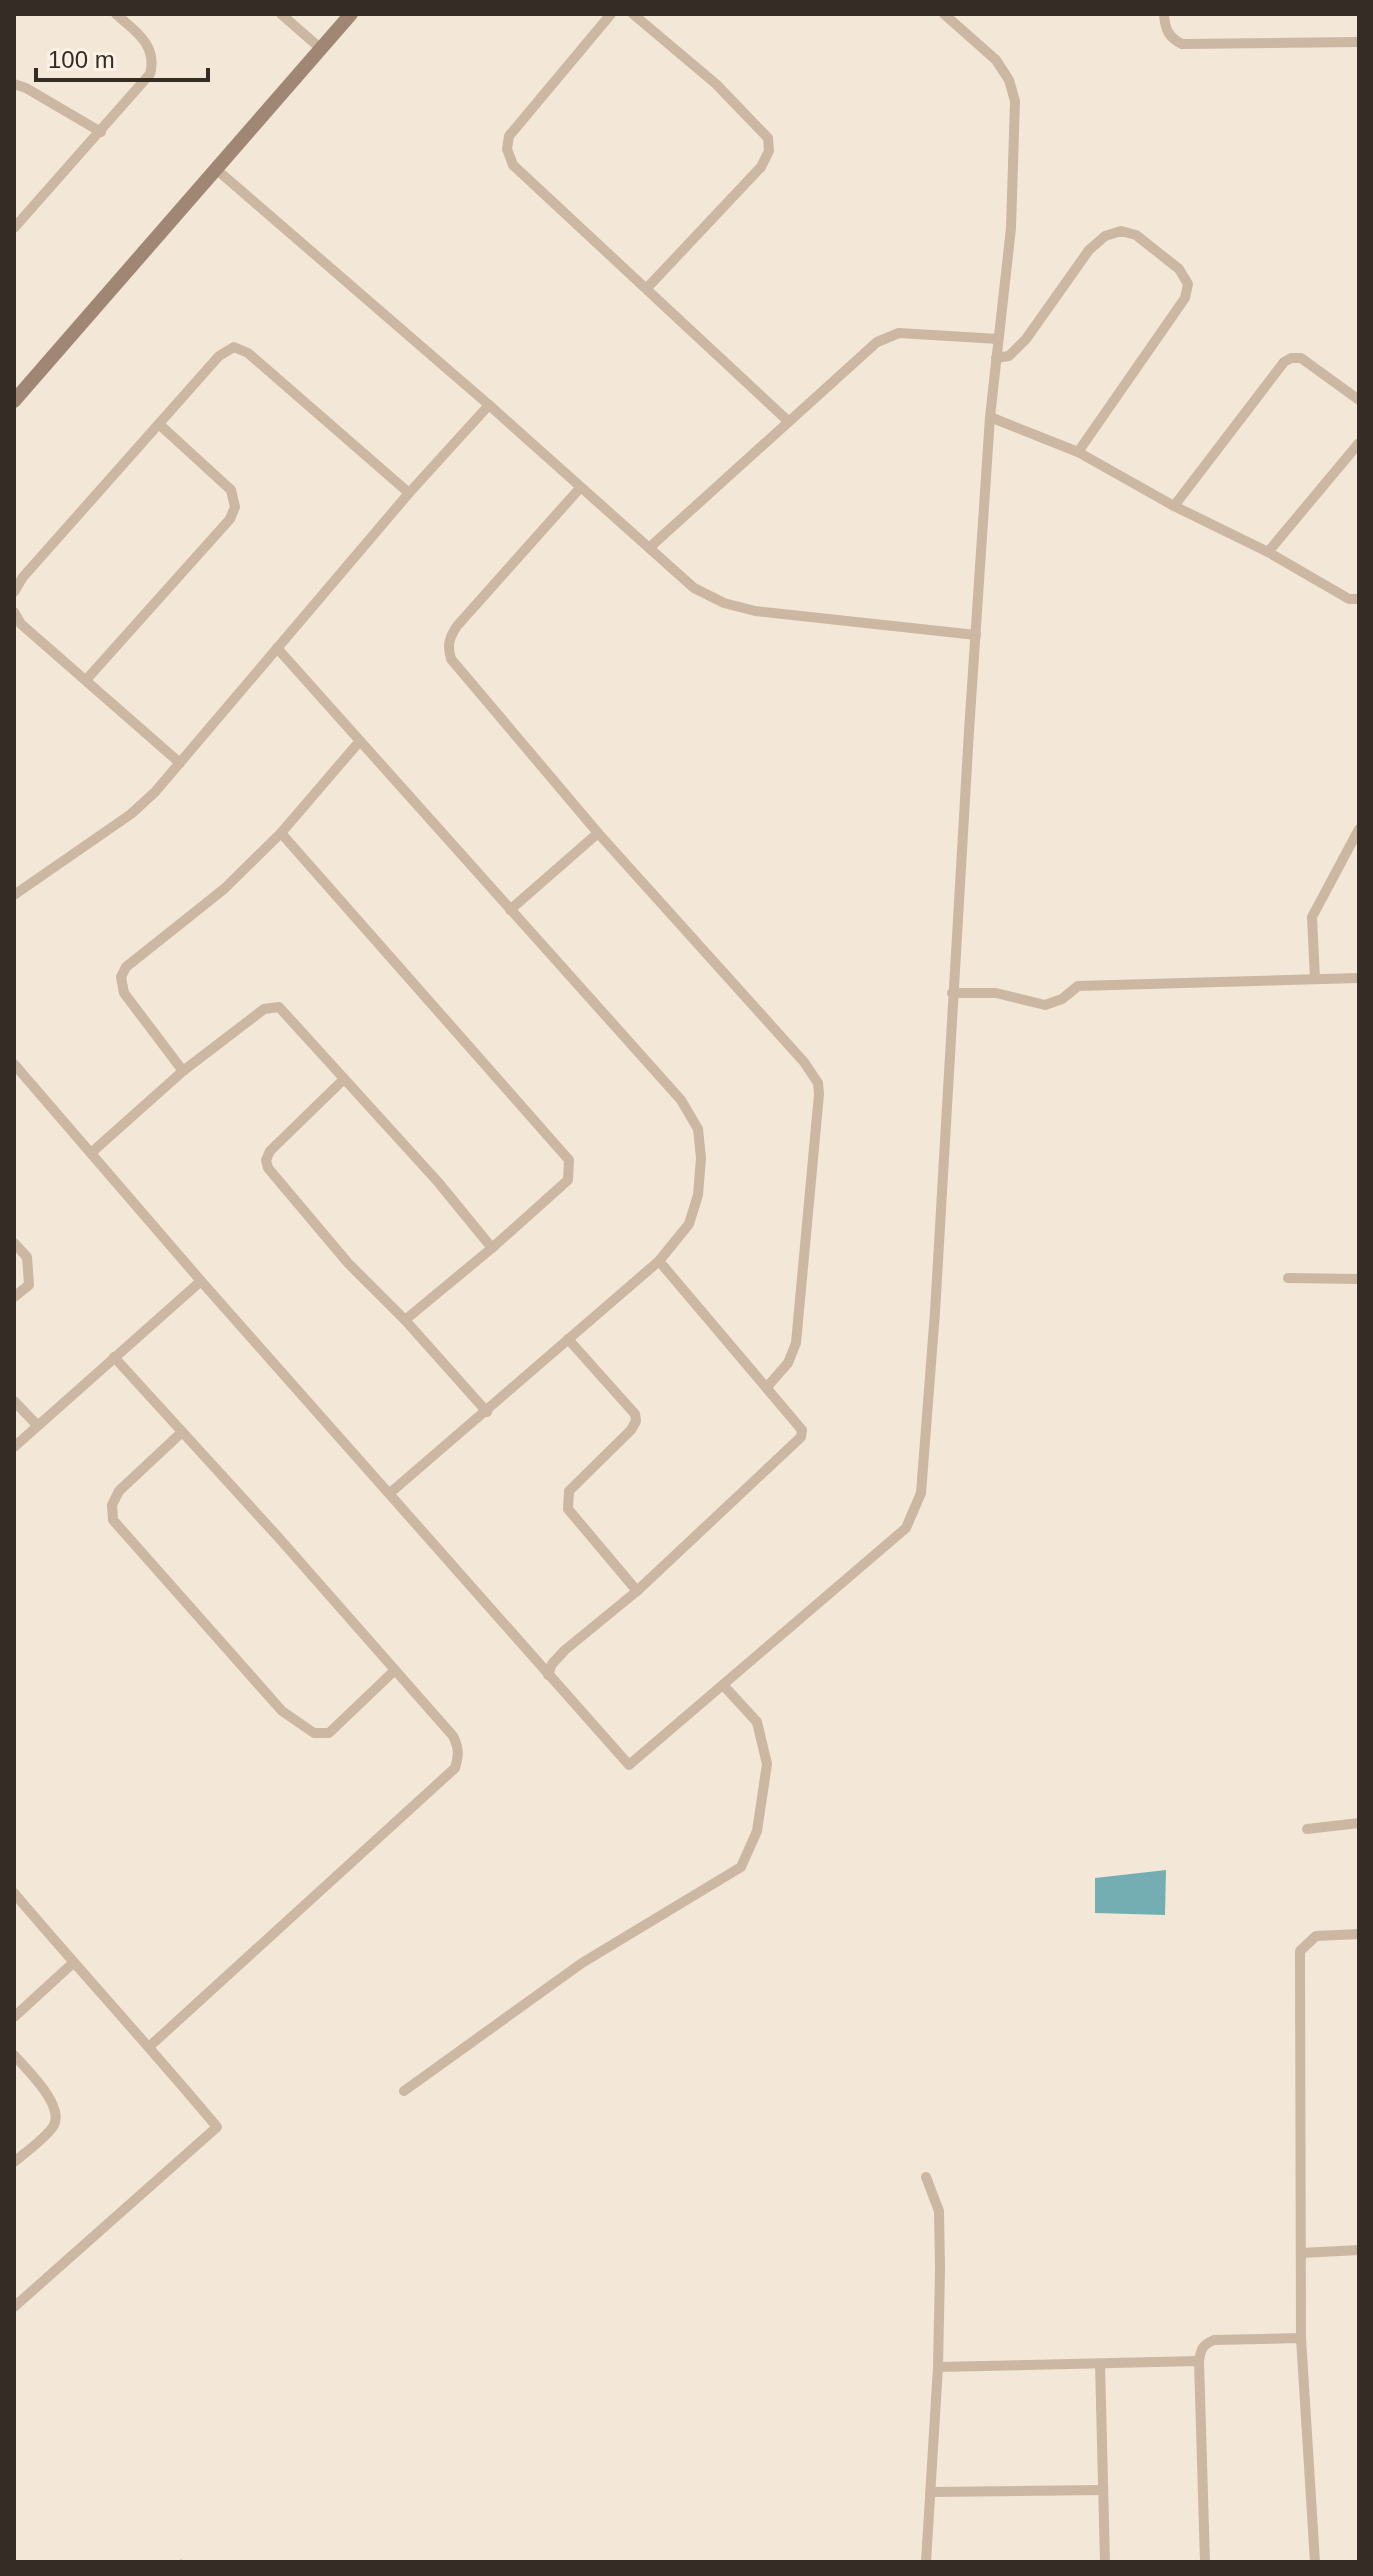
<svg xmlns="http://www.w3.org/2000/svg" width="1373" height="2576" font-family="Helvetica,sans-serif">
  <style>
    .water { fill: #75aeb2 }
    .lines { fill: none; stroke-linecap: round; stroke-linejoin: round }
    .stream { stroke: #75aeb2; stroke-width: 3 }
    .street { stroke: #ccb7a3; stroke-width: 10 }
    .secondary { stroke: #a08675; stroke-width: 14 }
  </style>
  <rect width="100%" height="100%" fill="#f3e7d8"/>
  <path class="water" d="M1166 1870 1165 1915 1095 1913V1878Z"/>
  <g class="lines">
    <path class="stream" d="M181 2562V2561"/>
    <g class="street">
      <path d="M281 14 320 48"/>
      <path d="M611 14 509 136 507 149 513 165 788 421"/>
      <path d="M633 14 716 84 768 138 769 151 761 167 647 288"/>
      <path d="M1164 14C1165 29 1168 37 1182 44L1359 42"/>
      <path d="M14 84 26 88 101 132"/>
      <path d="M216 169 489 405 694 588 724 603 755 611 976 635"/>
      <path d="M14 228 150 74C158 45 135 31 116 14"/>
      <path d="M996 358 1009 356 1026 339 1089 250 1105 236 1121 231 1136 235 1179 269 1188 284 1185 298 1078 452"/>
      <path d="M990 417 1078 452 1174 506 1268 552 1349 599H1359"/>
      <path d="M580 488 457 626C449 638 447 645 451 659L598 833 804 1062 818 1083 819 1094 796 1343 788 1363 767 1387"/>
      <path d="M1174 506 1284 362 1291 358H1301L1359 400"/>
      <path d="M649 548 877 342 899 333 998 339"/>
      <path d="M1268 552 1359 443"/>
      <path d="M14 592 23 577 219 356 234 347 248 353 409 493"/>
      <path d="M14 612 21 624 180 763"/>
      <path d="M277 648 681 1100 698 1129 701 1158 698 1195 689 1224 659 1261 390 1493"/>
      <path d="M86 680 230 519 235 507 231 490 160 425"/>
      <path d="M14 895 131 814 155 792 409 493 489 405"/>
      <path d="M510 910 598 833"/>
      <path d="M1315 979 1312 917 1359 829"/>
      <path d="M952 993H996L1045 1005 1062 999 1078 986 1359 978"/>
      <path d="M14 1064 201 1281 629 1765 906 1528 921 1493 935 1312 969 731 990 417 1011 228 1015 101 1009 80 996 60 944 14"/>
      <path d="M183 1071 124 993 121 977 126 967 224 889 281 833 359 742"/>
      <path d="M344 1079 270 1151 266 1160 268 1168 348 1263 405 1320 487 1412"/>
      <path d="M91 1153 183 1071 264 1009 279 1007 438 1182 492 1248 568 1180 569 1160 281 833"/>
      <path d="M14 1243 27 1257 29 1285 14 1297"/>
      <path d="M1288 1278 1359 1279"/>
      <path d="M405 1320 492 1248"/>
      <path d="M568 1339 635 1414 636 1421 631 1430 569 1491 568 1509 637 1591"/>
      <path d="M114 1357 279 1538 453 1736C459 1748 459 1755 455 1768L150 2046"/>
      <path d="M14 1401 37 1425"/>
      <path d="M182 1432 119 1491 112 1505 113 1520 282 1711 314 1733H329L394 1671"/>
      <path d="M14 1447 201 1281"/>
      <path d="M548 1675 552 1664 565 1650 637 1591 801 1437 802 1430 659 1261"/>
      <path d="M1307 1829 1359 1823"/>
      <path d="M14 1893C81 1972 151 2048 217 2127L14 2307"/>
      <path d="M14 2017 73 1963"/>
      <path d="M14 2055C27 2070 68 2108 52 2128 42 2141 26 2152 14 2162"/>
      <path d="M404 2091 582 1963 741 1867 757 1831 767 1764 757 1722 724 1686"/>
      <path d="M926 2177 939 2211 940 2269 938 2367 926 2562"/>
      <path d="M1301 2253 1359 2250"/>
      <path d="M1301 2338 1300 1951 1316 1936 1359 1934"/>
      <path d="M1199 2361C1201 2349 1202 2345 1214 2340L1301 2338 1315 2562"/>
      <path d="M1100 2364 1105 2562"/>
      <path d="M938 2367 1199 2361 1205 2562"/>
      <path d="M931 2492 1103 2490"/>
    </g>
    <path class="secondary" d="M14 401 351 14"/>
  </g>
  <rect width="1373" height="2576" fill="none" stroke="#362c26" stroke-width="32"/>
  <path d="M36 68v12h172v-12" fill="none" stroke="#362c26" stroke-width="4"/>
  <text x="48" y="68" font-size="24" fill="#362c26" stroke="#fbf1e5" stroke-width="6" paint-order="stroke">100 m</text>
</svg>
